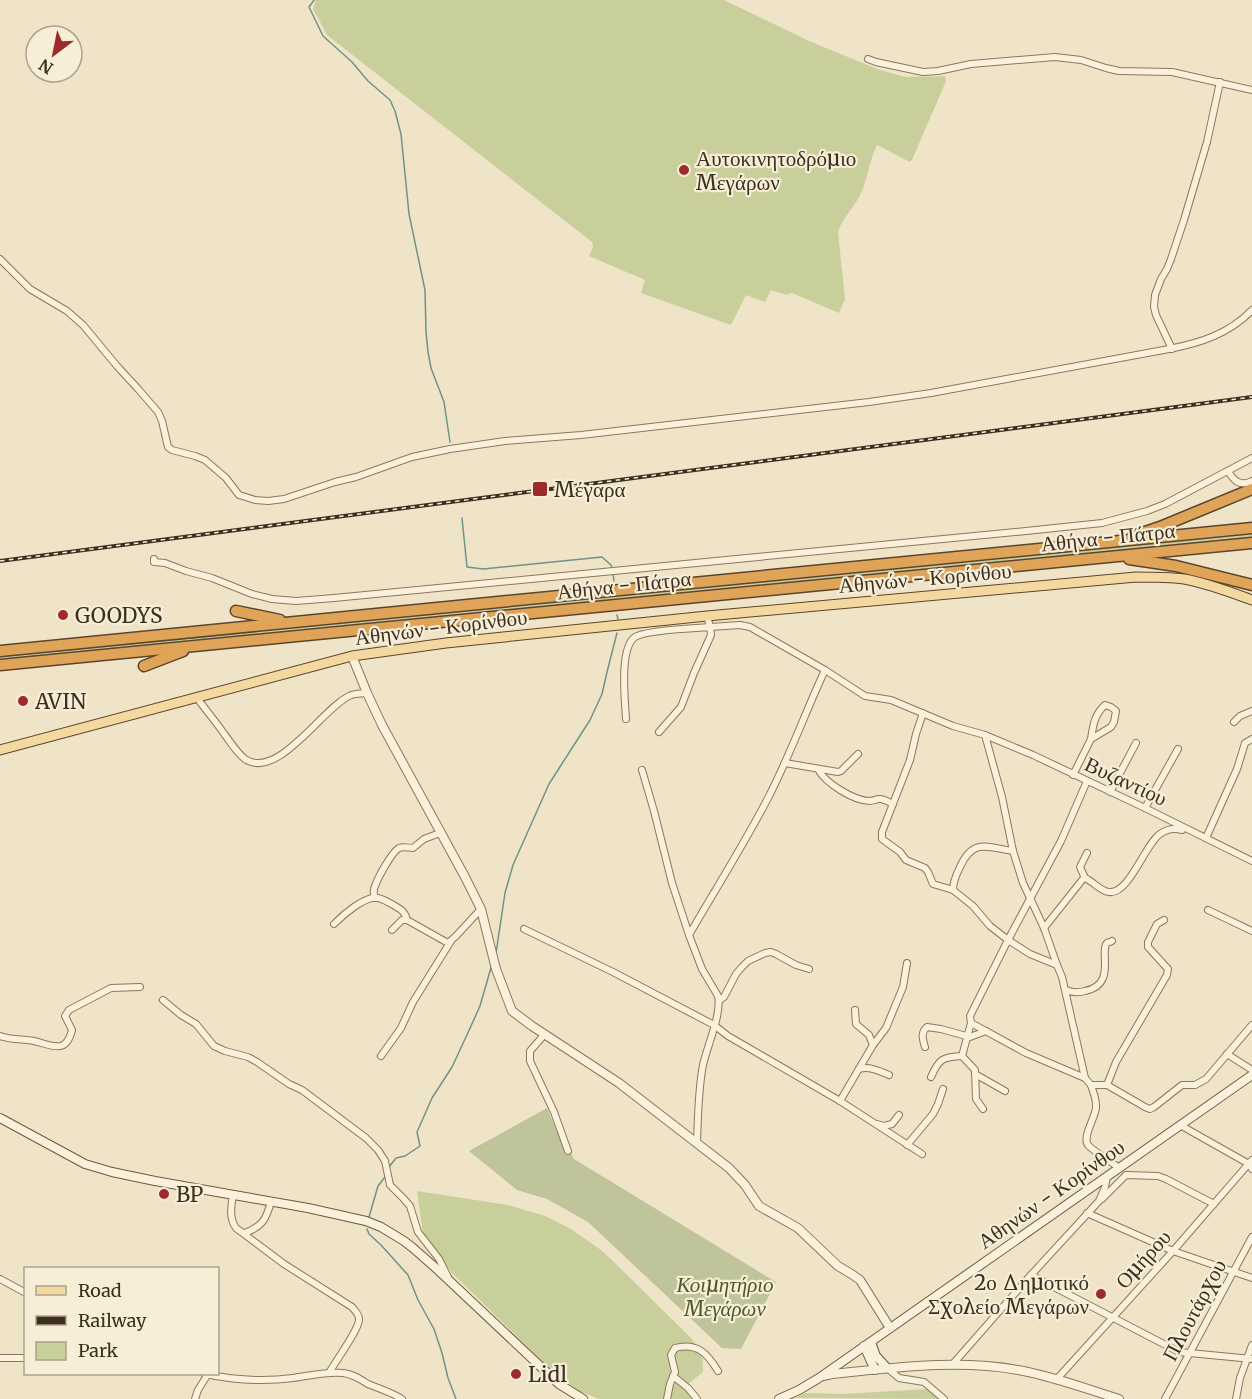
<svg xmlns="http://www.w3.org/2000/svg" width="1252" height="1399" font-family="Merriweather,serif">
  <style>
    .green { fill: #c9cf9b }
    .cemetery { fill: #bfc49a }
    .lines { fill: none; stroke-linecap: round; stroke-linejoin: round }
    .stream { stroke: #6f938a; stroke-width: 1.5 }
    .minor-casing { stroke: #8d765c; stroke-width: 8 }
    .tertiary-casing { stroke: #8d765c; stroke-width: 10 }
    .secondary-casing { stroke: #6f573f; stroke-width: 10 }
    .primary-casing { stroke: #5b4430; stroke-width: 11 }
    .motorway-casing { stroke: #5b4430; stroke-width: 13 }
    .minor { stroke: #faf1dc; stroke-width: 6 }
    .tertiary { stroke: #faf1dc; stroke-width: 8 }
    .secondary { stroke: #faf1dc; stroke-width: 8 }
    .primary { stroke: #f3d9a0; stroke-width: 9 }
    .motorway { stroke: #e0a458; stroke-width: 10 }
    .rail-casing { stroke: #3d2e20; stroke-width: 4 }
    .rail { stroke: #f7eed8; stroke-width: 1.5; stroke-dasharray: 4.5; stroke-linecap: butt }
    .poi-dot { fill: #9e2a2b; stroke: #f7eed8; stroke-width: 2 }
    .labels { text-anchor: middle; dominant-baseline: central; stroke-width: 4.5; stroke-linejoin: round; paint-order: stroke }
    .poi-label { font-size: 21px; fill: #3d2e20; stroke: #f7eed8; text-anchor: start }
    .street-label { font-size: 21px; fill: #3d2e20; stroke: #f7eed8 }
    .park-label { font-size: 21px; font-style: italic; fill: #4d5a26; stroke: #f7eed8 }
  </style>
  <rect width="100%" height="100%" fill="#f0e4c8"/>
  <g class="green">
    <path d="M316 0H724L809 41 877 69 905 77 945 76 946 81 912 160 910 162 908 161 877 145C870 159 868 176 862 191 856 206 843 216 838 232L845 299 839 313 792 293 786 295 771 290 765 302 746 295 731 325 641 293 645 280 589 256 593 247 592 242 327 35 313 9Z"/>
    <path d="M1252 534V537L0 659V656Z"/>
    <path d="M417 1191 508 1205 545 1216 571 1229 601 1250 615 1263 692 1339 702 1353 703 1372 688 1384 697 1399H599L579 1391 550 1369 452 1273 423 1234Z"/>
    <path d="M928 1389 938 1399 796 1398 805 1393 843 1394Z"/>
  </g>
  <path class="cemetery" d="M547 1108 555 1127 574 1159 776 1282 741 1349 722 1348 588 1222 547 1199 517 1190 469 1151Z"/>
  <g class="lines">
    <g class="stream">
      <path d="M314 0 309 7 323 36 352 62 368 81 390 100 395 111 401 134 409 214 425 290 426 332 428 352 431 368 444 402 450 442"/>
      <path d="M462 518 467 567 483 569 602 557 611 565 612 568"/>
      <path d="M613 573 614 581"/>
      <path d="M617 615 618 619"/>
      <path d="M496 953 505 893 513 865 549 784 590 720 602 694 607 672 617 633"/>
      <path d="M389 1167 396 1158 405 1156 420 1146 417 1132 432 1098 452 1067 466 1037 480 1006 492 964"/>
      <path d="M369 1217 378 1186 385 1177"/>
      <path d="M367 1229 369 1234 381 1245 408 1275 418 1300 434 1329 442 1353 448 1378 456 1399"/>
    </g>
    <defs>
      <g id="minor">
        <path d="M868 59 876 62 923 72 938 71 971 64 1055 57 1081 60 1106 68 1119 71 1172 72 1252 90"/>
        <path d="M0 259 30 289 67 311 83 325 117 366 139 390 158 412 162 421 168 447 172 450 195 456 205 460 226 478 239 495 255 500 268 501 284 499 335 482 356 477 412 457 450 449 505 441 581 435 869 402 931 393 1169 349C1200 343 1229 334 1252 310"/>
        <path d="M1172 349 1156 315 1154 307 1155 295 1161 279 1167 269 1171 259 1184 220 1207 142 1220 82"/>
        <path d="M1228 471C1234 481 1240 487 1252 481"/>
        <path d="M154 559V562L165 563 186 571 212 578 252 594 272 599 296 601 334 598 1026 531 1102 523 1147 511 1165 504 1252 458"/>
        <path d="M707 616 710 627 740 625 750 627 825 670 865 696 891 700 953 726 985 735 1002 797 1013 851 1023 883 1044 928 1057 965 1062 977 1085 1078 1091 1085H1107L1145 1107 1150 1109 1154 1107 1182 1085H1195L1206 1079 1252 1025"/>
        <path d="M197 698C206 710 216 722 225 735 231 743 237 753 245 759 277 781 322 709 349 696 355 693 360 694 367 693"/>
        <path d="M923 713 916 734 910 760 882 832V839L900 852 906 860 925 868 928 872 933 884 953 890"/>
        <path d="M626 719C625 701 619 648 635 637 645 630 695 628 710 627L711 635 694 673 681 707 659 732"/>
        <path d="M1234 722 1240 716 1252 711"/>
        <path d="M985 735 1033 755 1145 808 1252 861"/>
        <path d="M785 763 838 772 841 771 858 754"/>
        <path d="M818 769C825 783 854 801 870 801 874 801 875 799 880 799 884 799 889 802 893 804"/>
        <path d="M642 770 654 811 672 883 689 935"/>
        <path d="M1073 775 1091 739 1111 727 1114 722 1116 711 1111 707 1105 705C1094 715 1093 726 1091 739"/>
        <path d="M1110 792 1136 743"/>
        <path d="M1145 808 1178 749"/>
        <path d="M1206 838 1237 769 1245 743 1252 739"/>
        <path d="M1013 851C987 847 973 838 960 867 956 875 953 882 953 890L973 906 990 926 1008 940 1030 954 1057 965"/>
        <path d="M1085 878 1080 867 1087 853"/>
        <path d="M375 898C374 894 373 893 374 889 377 879 391 853 399 848 403 846 409 848 413 848L424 839 440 833"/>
        <path d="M1208 910 1252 931"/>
        <path d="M334 924C342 916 365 895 378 898 383 899 390 903 395 906 402 910 405 912 407 920"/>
        <path d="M1044 928 1083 879 1085 878C1094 882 1100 891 1109 892 1129 895 1145 844 1160 834 1167 829 1174 828 1182 830"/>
        <path d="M524 929 613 972 714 1025 728 1036 840 1101 922 1154"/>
        <path d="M392 930 402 920H407L448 943 456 936 481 909"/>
        <path d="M1066 990C1073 993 1078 993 1085 991 1117 985 1099 951 1107 943 1109 942 1111 942 1112 941"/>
        <path d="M163 1000 181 1015 196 1024 214 1046 225 1051 248 1057 257 1062 289 1084 302 1090 366 1138 378 1150 385 1161 390 1185 403 1198 410 1206 418 1232 439 1259 448 1277"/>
        <path d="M719 1001 724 997 736 974 742 967 748 961 765 953 771 952 776 954 796 965 809 969"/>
        <path d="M855 1010 856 1024 869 1035 873 1045"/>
        <path d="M971 1023 962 1056 975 1070 976 1099 983 1109"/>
        <path d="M545 1034 530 1051V1061L554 1112 568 1151"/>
        <path d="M0 1036C11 1040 22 1039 34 1041 52 1045 66 1055 72 1030L65 1016 69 1010 111 988 140 987"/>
        <path d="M925 1047C923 1040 920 1033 927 1027L941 1029 970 1037 986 1031"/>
        <path d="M1227 1054 1252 1070"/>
        <path d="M381 1056 401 1028 413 1002 451 941"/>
        <path d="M859 1069C869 1066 880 1071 889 1075"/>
        <path d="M975 1074 1005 1091"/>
        <path d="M931 1077C939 1059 942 1057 962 1056"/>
        <path d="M1085 1078 1026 1053 971 1023 970 1016 1008 940 1061 841 1087 781"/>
        <path d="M1091 1085C1093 1092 1097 1100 1096 1108 1095 1118 1082 1137 1088 1145 1094 1152 1111 1161 1119 1168"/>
        <path d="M1107 1085 1116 1062 1167 975 1168 969 1148 947V942L1157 924 1164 920"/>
        <path d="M840 1101 873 1045 886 1028 903 987 907 963"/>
        <path d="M877 1124 884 1126 892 1124 899 1115"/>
        <path d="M1180 1125 1249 1164 1252 1169"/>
        <path d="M697 1144C698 1117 698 1091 703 1065 707 1046 722 1014 718 996L702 969 689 935C715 890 743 846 767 800 789 758 805 713 825 670"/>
        <path d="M907 1145 933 1114 938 1104 943 1089"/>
        <path d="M233 1195C231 1207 229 1218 236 1228L284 1264 352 1307C355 1311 359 1314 359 1319 360 1328 335 1362 329 1373"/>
        <path d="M1102 1199 1126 1175 1158 1176 1166 1179 1214 1204"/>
        <path d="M1087 1213 1173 1251 1252 1278"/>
        <path d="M245 1233C263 1226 266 1219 271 1202"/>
        <path d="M1031 1275 1179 1352 1252 1359"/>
        <path d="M0 1279 26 1293"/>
        <path d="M0 1358H26"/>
        <path d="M952 1365 1031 1275 1099 1201 1105 1187 1107 1177"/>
        <path d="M887 1368 899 1378 924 1382 944 1399"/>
        <path d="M205 1374C234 1380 263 1382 293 1378 309 1376 327 1371 343 1373 353 1374 360 1379 368 1384 380 1389 391 1392 402 1399"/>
        <path d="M673 1376 688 1388 697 1399"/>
        <path d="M1056 1380 1173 1251 1252 1160"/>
        <path d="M195 1399 198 1390 208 1374"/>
        <path d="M667 1399 670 1384 675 1372 671 1355 675 1348C697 1342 707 1353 718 1371"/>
        <path d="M1165 1399 1252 1237"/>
        <path d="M1236 1399 1240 1378 1252 1345"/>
      </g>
      <g id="tertiary">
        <path d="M352 656 367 693 382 725 465 877 481 909 496 969 512 1011 532 1026 619 1083 729 1168 745 1185 759 1206 798 1228 838 1266 853 1275 860 1280 890 1328"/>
        <path d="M823 1376 832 1374C894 1368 956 1359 1018 1370 1053 1376 1086 1389 1119 1399"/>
      </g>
      <g id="secondary">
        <path d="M0 1118 85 1164 112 1172 155 1181 308 1208 366 1221 381 1227 404 1241 413 1248 438 1270 559 1384 583 1399"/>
        <path d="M871 1342 876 1356 887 1368"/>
        <path d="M864 1346 875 1370"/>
        <path d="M779 1399 799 1390 819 1378 1252 1075"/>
      </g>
      <path id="primary" d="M0 750 352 656 446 643 707 616 1136 577C1152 577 1168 577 1184 579 1207 583 1230 592 1252 600"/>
      <g id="motorway">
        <path d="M1133 536 1160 527 1252 489"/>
        <path d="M1129 559 1176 566 1252 585"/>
        <path d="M236 611 280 620"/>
        <path d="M0 651 1252 528"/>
        <path d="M0 665 1252 543"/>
        <path d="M144 666 183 651"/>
      </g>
    </defs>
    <use href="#minor" class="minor-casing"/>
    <use href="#tertiary" class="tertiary-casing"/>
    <use href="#secondary" class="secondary-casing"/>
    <use href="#primary" class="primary-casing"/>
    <use href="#motorway" class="motorway-casing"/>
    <use href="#minor" class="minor"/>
    <use href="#tertiary" class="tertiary"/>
    <use href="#secondary" class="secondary"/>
    <use href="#primary" class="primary"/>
    <use href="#motorway" class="motorway"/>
    <defs>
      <path id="rail" d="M0 561 1252 397"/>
    </defs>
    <use href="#rail" class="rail-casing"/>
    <use href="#rail" class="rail"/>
  </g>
  <g class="poi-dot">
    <circle cx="684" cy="170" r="6"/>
    <rect x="532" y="481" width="16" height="16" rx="3"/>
    <circle cx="63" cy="615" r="6"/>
    <circle cx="23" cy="701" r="6"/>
    <circle cx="164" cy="1194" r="6"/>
    <circle cx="1101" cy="1294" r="6"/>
    <circle cx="516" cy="1374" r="6"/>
  </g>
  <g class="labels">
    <g class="poi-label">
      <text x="696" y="158">Αυτοκινητοδρόμιο<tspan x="696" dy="24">Μεγάρων</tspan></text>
      <text x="554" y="489">Μέγαρα</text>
      <text x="75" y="615">GOODYS</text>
      <text x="35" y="701">AVIN</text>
      <text x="176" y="1194">BP</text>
      <text x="1089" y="1282" text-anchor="end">2ο Δημοτικό<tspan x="1089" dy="24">Σχολείο Μεγάρων</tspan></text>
      <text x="528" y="1374">Lidl</text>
    </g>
    <g class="street-label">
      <text transform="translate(1108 537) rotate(-6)">Αθήνα - Πάτρα</text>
      <text transform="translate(925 578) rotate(-5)">Αθηνών - Κορίνθου</text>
      <text transform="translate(624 585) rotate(-6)">Αθήνα - Πάτρα</text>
      <text transform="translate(441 627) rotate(-7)">Αθηνών - Κορίνθου</text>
      <text transform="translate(1126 781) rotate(25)">Βυζαντίου</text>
      <text transform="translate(1051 1194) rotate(-35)">Αθηνών - Κορίνθου</text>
      <text transform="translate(1143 1259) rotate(-48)">Ομήρου</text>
      <text transform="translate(1194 1310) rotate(-62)">Πλουτάρχου</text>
    </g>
    <g class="park-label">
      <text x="725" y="1284">Κοιμητήριο<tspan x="725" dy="24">Μεγάρων</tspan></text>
    </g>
  </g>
  <rect x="24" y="1267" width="195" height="108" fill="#f7eed8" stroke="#ada18e" stroke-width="1.5"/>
  <rect x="36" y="1286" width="30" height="9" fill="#f3d9a0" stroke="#ada18e" stroke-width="1.5"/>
  <text x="78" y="1297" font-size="18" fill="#3d2e20">Road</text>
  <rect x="36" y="1316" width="30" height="9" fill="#3d2e20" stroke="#ada18e" stroke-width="1.5"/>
  <text x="78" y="1327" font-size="18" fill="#3d2e20">Railway</text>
  <rect x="36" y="1342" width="30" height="18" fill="#c9cf9b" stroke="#ada18e" stroke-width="1.5"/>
  <text x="78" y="1357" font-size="18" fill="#3d2e20">Park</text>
  <g transform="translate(54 54) rotate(212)"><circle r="28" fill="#f7eed8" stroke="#ada18e" stroke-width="1.5"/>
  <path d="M0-4.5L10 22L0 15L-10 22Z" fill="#9e2a2b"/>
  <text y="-9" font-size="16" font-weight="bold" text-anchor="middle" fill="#3d2e20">N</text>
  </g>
</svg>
